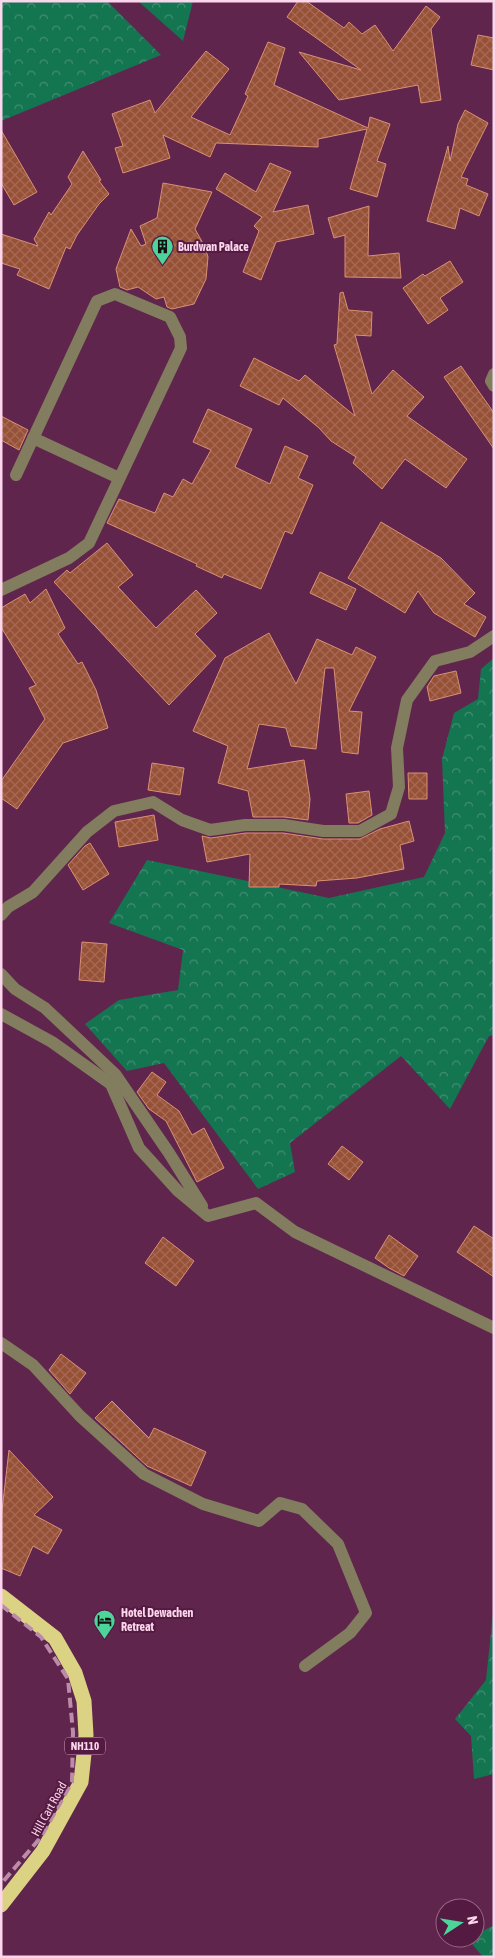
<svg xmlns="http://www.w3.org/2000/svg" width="495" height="1958" font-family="'Asap Condensed',sans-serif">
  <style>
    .forest { fill: url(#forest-crowns) }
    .building { fill: url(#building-cross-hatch); stroke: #da9073 }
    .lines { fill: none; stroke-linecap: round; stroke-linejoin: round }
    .minor { stroke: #817d5e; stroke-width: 12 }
    .highway { stroke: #dcd283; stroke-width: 15 }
    .rail { stroke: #bb8caa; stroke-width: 4; stroke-dasharray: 10 5; stroke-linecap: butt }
    .labels { text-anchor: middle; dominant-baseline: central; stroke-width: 4; stroke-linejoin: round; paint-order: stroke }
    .shield { fill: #541a42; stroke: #c99eb9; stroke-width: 1 }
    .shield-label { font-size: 11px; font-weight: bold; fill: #fbd6ec }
    .poi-label { font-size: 12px; font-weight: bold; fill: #fbd6ec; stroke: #541a42; text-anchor: start }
    .street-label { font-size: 12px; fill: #fbd6ec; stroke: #541a42 }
  </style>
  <defs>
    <pattern id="forest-crowns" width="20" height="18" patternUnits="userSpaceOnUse" patternTransform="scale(1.25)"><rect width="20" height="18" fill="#147551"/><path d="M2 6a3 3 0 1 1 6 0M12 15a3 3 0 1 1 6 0" fill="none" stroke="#438e73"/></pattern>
    <pattern id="building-cross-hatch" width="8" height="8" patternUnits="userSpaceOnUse" patternTransform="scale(1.25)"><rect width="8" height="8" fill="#965136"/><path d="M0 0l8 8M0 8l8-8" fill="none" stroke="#a66953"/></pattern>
  </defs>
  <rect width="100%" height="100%" fill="#60254d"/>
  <g class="forest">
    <path d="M1 1H107L161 55 1 121Z"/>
    <path d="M138 1H193L183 41Z"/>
    <path d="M494 658V1035L489 1036 450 1109 401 1056 290 1143 295 1172 258 1189 164 1063 127 1071 85 1024 119 1000 178 990 183 950 109 923 147 860 329 898 424 877 445 833 442 759 454 713 478 699 481 669Z"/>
    <path d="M494 1604V1774L474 1779 471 1736 455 1719 486 1680Z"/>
    <path d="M494 1925V1957H483L468 1939 475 1938V1935Z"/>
  </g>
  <g class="building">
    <path d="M298 1H306L344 28 349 22 362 34 375 25 393 51 426 6 440 17 431 29 441 100 421 103 418 85 339 100 299 52 361 70 287 17Z"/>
    <path d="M478 35 494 38V70L471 65Z"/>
    <path d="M268 42 285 48 274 85 368 128 370 117 390 124 377 161 386 164 377 197 350 189 367 129 318 139V147L216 143 210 157 163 135 170 158 123 173 115 148 123 146 112 114 150 100 155 113 206 51 229 69 191 117 230 135 248 96 245 94Z"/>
    <path d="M465 110 488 123 461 177 468 179 466 185 488 194 479 216 460 208 455 229 427 221 448 146 450 161 458 124Z"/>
    <path d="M1 130 37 192 14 205 1 183Z"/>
    <path d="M83 151 101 180 99 181 109 194 99 204 77 235 70 249 66 247 49 289 17 275 20 269 1 263V234L38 246 34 239 49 212 51 215 72 184 68 177Z"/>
    <path d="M270 163 291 172 273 212 308 205 314 234 276 242 261 280 243 272 259 231 254 226 262 217 216 189 225 173 256 192Z"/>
    <path d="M163 183 212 192 195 229 205 247 208 257 206 279 194 304 172 309 167 307 164 297 156 299 138 287 127 290 120 287 116 269 131 229 141 246 146 244 140 226 157 218Z"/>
    <path d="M369 206 368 256 399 253 401 278 345 277V235L334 238 328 218Z"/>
    <path d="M450 261 463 282 440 298 448 310 428 324 403 288 423 274 425 276Z"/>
    <path d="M343 292 348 310 372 312 371 336 355 335 372 394 393 370 424 397 407 416 467 459 446 488 405 459 382 489 353 463 356 457 331 441 319 428 283 398 279 405 240 386 254 358 299 381 305 375 355 416 334 345 337 344 340 293Z"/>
    <path d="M461 366 494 413V449L444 377Z"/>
    <path d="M208 409 252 429 235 467 270 484 285 446 308 456 298 478 313 485 292 534 285 531 261 589 224 574 222 578 196 566 197 564 107 523 119 499 155 513 164 493 173 497 183 479 192 484 211 450 193 442Z"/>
    <path d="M1 416 28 430 19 450 1 440Z"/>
    <path d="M381 522 441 558 475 593 464 604 486 617 475 637 434 613 418 591 405 613 348 578Z"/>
    <path d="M107 543 133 575 118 587 156 628 196 590 217 613 195 634 216 656 169 705 54 582 67 570 70 573Z"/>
    <path d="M320 572 356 589 346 610 310 593Z"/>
    <path d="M46 589 65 628 58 634 78 664 82 662 96 690 108 728 63 743 17 809 1 798V781L45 719 29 688 36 685 1 627V608L25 594 30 603Z"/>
    <path d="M269 633 296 684 317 639 352 655 356 647 376 657 349 711 362 712 358 754 342 752 334 668H325L316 749 291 746 286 728 259 724 247 769 304 760 310 799 308 820 284 817H253L248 791 218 783 228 746 193 731 225 658Z"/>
    <path d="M456 671 461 693 430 701 427 687 434 676Z"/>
    <path d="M152 763 184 768 180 795 148 790Z"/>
    <path d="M408 773H427V799H409Z"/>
    <path d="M369 791 372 815 358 823H349L346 794Z"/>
    <path d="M154 815 158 840 119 847 115 822Z"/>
    <path d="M409 821 414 841 400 845 404 869 357 878 317 881 316 886 279 884V887H249L250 854 207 862 202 836 211 838 246 833H283L323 839H360L380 829Z"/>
    <path d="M90 843 109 874 83 890 68 865 85 846Z"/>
    <path d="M82 942 107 944 104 982 79 980Z"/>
    <path d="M152 1072 166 1082 157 1095 179 1111 192 1135 204 1128 224 1168 197 1182 166 1121 149 1109 137 1092Z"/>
    <path d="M342 1146 363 1162 349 1180 328 1164Z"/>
    <path d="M474 1226 494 1239V1277L457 1252Z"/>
    <path d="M389 1235 418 1256 404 1276 389 1268 375 1258Z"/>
    <path d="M163 1237 194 1261 176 1286 145 1263Z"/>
    <path d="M61 1354 86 1373 70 1394 49 1370Z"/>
    <path d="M112 1401 149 1438 154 1428 206 1452 191 1486 147 1466 95 1418Z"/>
    <path d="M9 1450 53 1497 34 1515 62 1530 48 1554 33 1546 20 1576 1 1568V1519Z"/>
  </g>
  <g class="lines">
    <g class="minor">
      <path d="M494 374 491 381 494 386"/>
      <path d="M33 438 119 478"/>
      <path d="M1 590 69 558 89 543 181 348 180 337 170 317 115 294 97 301 16 475"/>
      <path d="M1 915 8 907 33 892 87 832 114 811 153 802 182 820 210 830 245 825H284L323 831H360L391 814 399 787 397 748 407 700 435 661 470 652 494 636"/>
      <path d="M1 974 15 989 45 1008 115 1074 169 1153 202 1206"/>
      <path d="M1 1014 52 1042 111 1084 139 1148 178 1191 208 1216 256 1203 295 1232 494 1328"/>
      <path d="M1 1343 33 1365 80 1416 144 1474 203 1504 259 1521 280 1503 302 1509 338 1544 366 1613 350 1633 305 1666"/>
    </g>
    <path class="highway" d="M1 1596 55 1638 75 1673 84 1701 86 1735 81 1782 43 1851 1 1905"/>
    <path class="rail" d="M1 1605 41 1637 68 1679 73 1732 72 1782 41 1837 1 1884"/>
  </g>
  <defs>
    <symbol id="building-pin" viewBox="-11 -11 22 30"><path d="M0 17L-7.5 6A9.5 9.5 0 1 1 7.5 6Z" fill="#4cd49b" stroke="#541a42"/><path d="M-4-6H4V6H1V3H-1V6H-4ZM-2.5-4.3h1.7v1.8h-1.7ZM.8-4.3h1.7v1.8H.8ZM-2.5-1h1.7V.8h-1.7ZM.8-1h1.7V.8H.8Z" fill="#111"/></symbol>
    <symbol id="hotel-pin" viewBox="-11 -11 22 30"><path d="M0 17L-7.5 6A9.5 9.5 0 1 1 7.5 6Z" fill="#4cd49b" stroke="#541a42"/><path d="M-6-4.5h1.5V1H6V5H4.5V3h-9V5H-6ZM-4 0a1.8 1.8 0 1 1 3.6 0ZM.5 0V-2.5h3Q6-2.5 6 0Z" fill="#111"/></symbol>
  </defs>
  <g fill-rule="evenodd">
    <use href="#building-pin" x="150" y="234" width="25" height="34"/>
    <use href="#hotel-pin" x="92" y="1608" width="25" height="34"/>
  </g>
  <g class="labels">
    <rect class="shield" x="65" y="1737.5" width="40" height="17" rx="4"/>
    <g class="shield-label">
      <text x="85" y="1746">NH110</text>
    </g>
    <g class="poi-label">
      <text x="178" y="247">Burdwan Palace</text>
      <text x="121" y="1613">Hotel Dewachen<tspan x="121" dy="14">Retreat</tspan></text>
    </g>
    <g class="street-label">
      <text transform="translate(49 1809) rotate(-61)">Hill Cart Road</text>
    </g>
  </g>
  <rect width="495" height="1958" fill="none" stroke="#fbd6ec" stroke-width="5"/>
  <g transform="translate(460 1923) rotate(78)"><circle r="24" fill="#541a42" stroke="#976586"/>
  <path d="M0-4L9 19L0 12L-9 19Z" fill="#4cd49b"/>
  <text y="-8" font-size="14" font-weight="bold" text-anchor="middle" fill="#fbd6ec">N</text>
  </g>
</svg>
